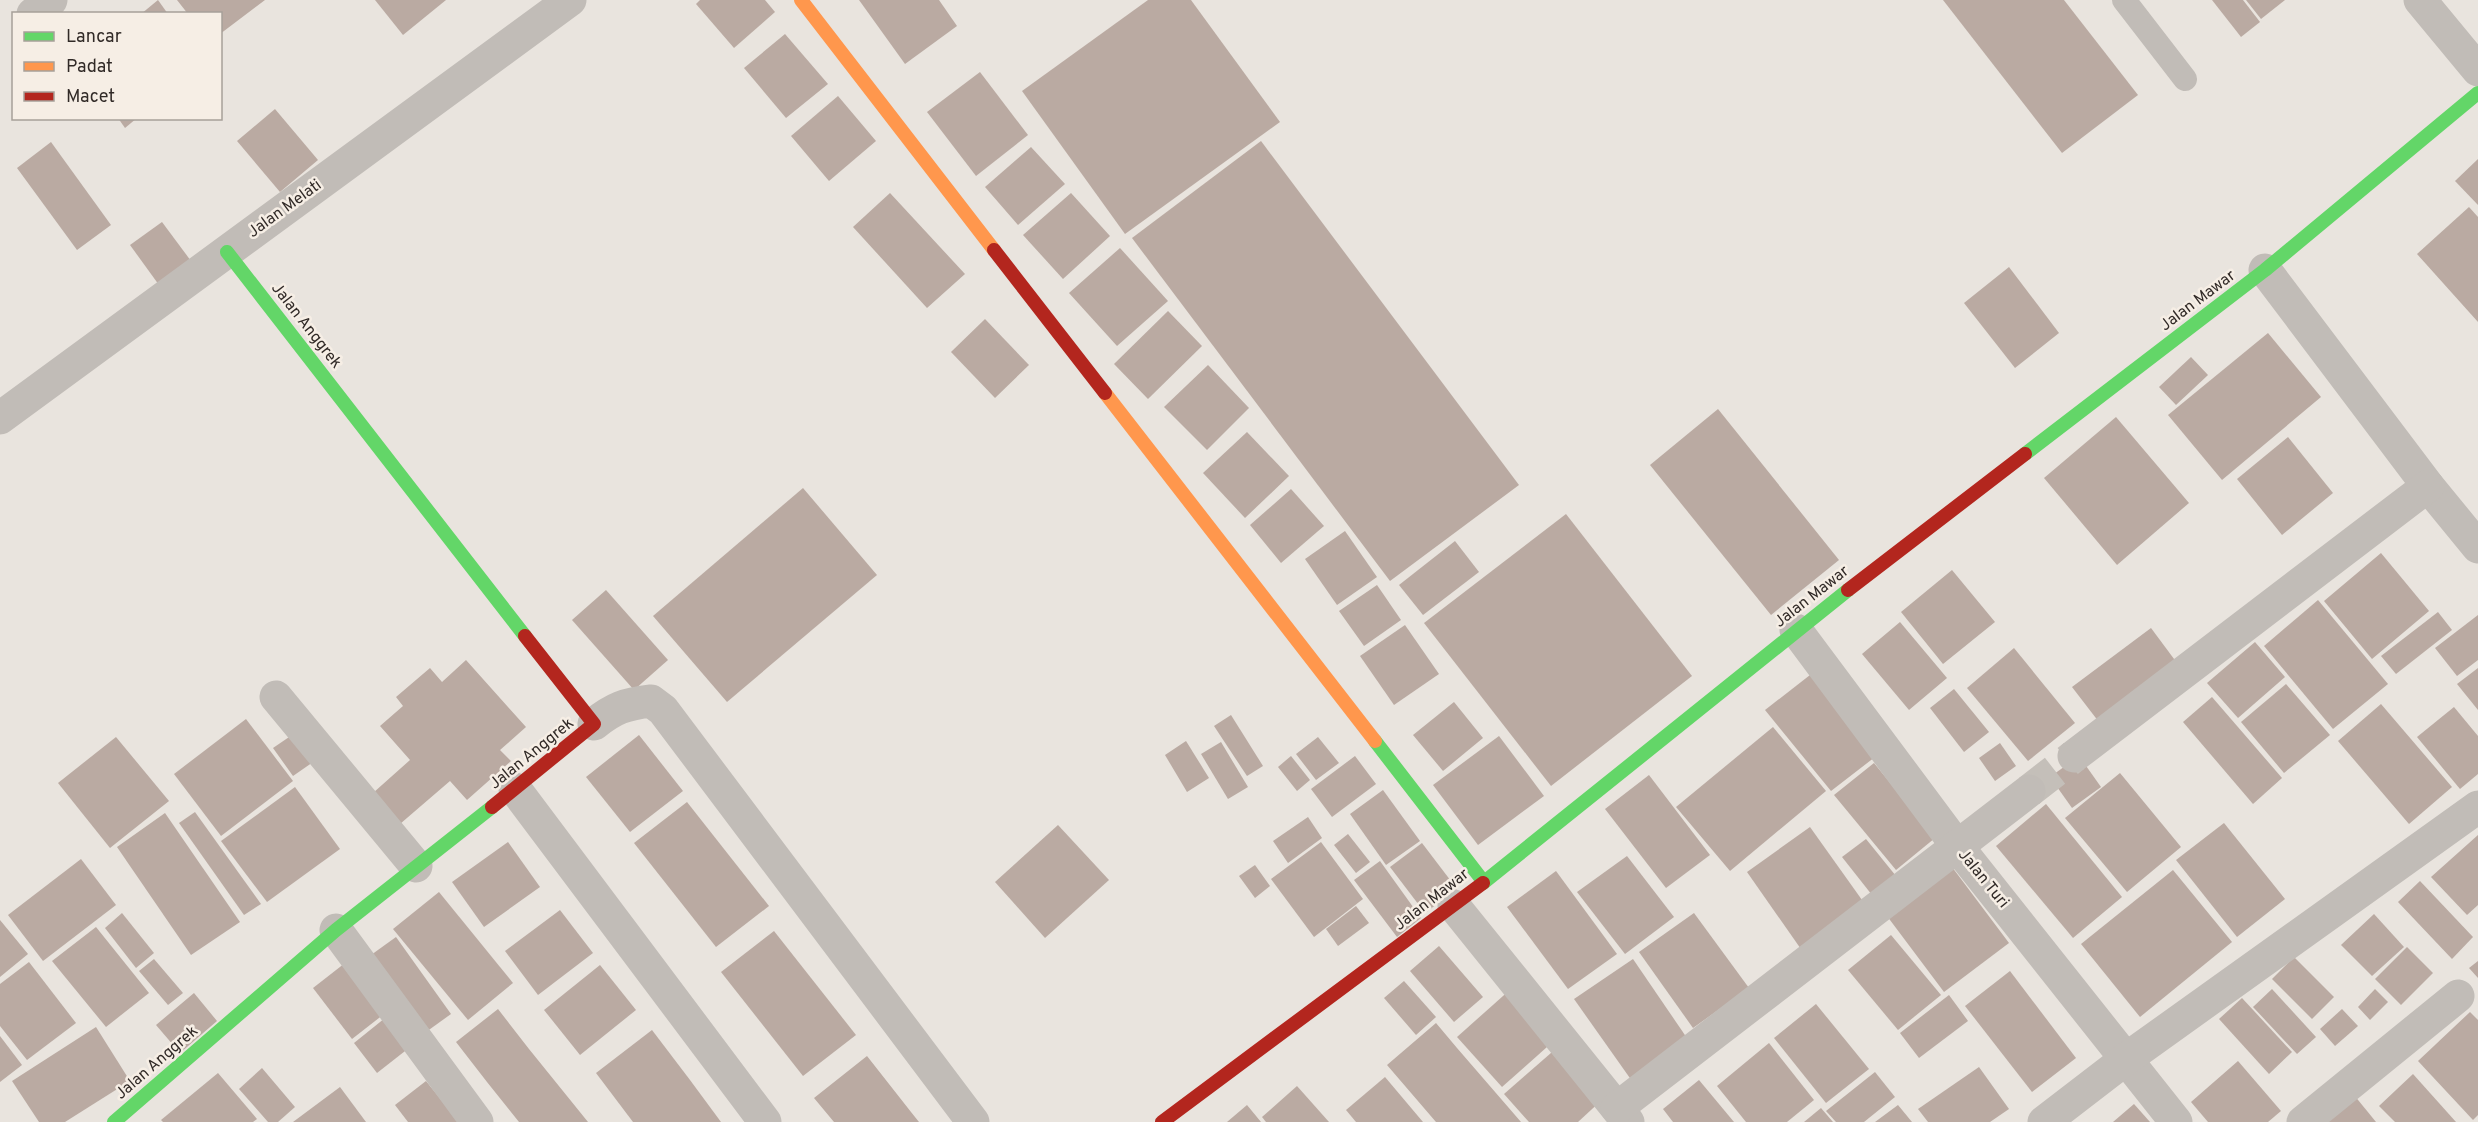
<svg xmlns="http://www.w3.org/2000/svg" width="2478" height="1122" font-family="Overpass,sans-serif">
  <style>
    .building { fill: #baaaa2 }
    .lines { fill: none; stroke-linecap: round; stroke-linejoin: round }
    .street-tunnel { stroke: #c4bfb9; stroke-width: 33; stroke-dasharray: 33 16; stroke-linecap: butt }
    .lane { stroke: #c1bcb7; stroke-width: 24 }
    .street { stroke: #c1bcb7; stroke-width: 33 }
    .fast { stroke: #63d668; stroke-width: 14 }
    .slow { stroke: #ff974d; stroke-width: 14 }
    .jam { stroke: #b3261e; stroke-width: 14 }
    .labels { text-anchor: middle; dominant-baseline: central; stroke-width: 5; stroke-linejoin: round; paint-order: stroke }
    .street-label { font-size: 16px; fill: #312a27; stroke: #f6eee5 }
  </style>
  <rect width="100%" height="100%" fill="#e9e4de"/>
  <g class="building">
    <path d="M158 0 168 14H141Z"/>
    <path d="M177 0H265L220 34V14H188Z"/>
    <path d="M375 0H446L403 35Z"/>
    <path d="M700 0H765L775 12 734 48 696 4Z"/>
    <path d="M859 0H939L957 26 905 64Z"/>
    <path d="M1148 0H1191L1280 122 1125 234 1022 91Z"/>
    <path d="M1943 0H2064L2138 95 2062 153Z"/>
    <path d="M2212 0H2243L2260 22 2241 37Z"/>
    <path d="M2246 0H2285L2261 19Z"/>
    <path d="M785 34 828 84 786 118 744 68Z"/>
    <path d="M980 72 1028 135 976 176 927 112Z"/>
    <path d="M838 96 876 141 829 181 791 136Z"/>
    <path d="M275 109 318 160 280 192 237 141Z"/>
    <path d="M118 118H137L125 128Z"/>
    <path d="M1261 141 1519 485 1390 581 1132 238Z"/>
    <path d="M51 142 111 225 77 250 17 168Z"/>
    <path d="M1031 147 1065 184 1018 225 985 187Z"/>
    <path d="M2478 159V205L2455 181Z"/>
    <path d="M890 193 965 274 927 308 853 227Z"/>
    <path d="M1071 193 1110 236 1063 279 1023 235Z"/>
    <path d="M2469 207 2478 217V322L2417 254Z"/>
    <path d="M162 222 191 261 159 285 130 245Z"/>
    <path d="M1120 248 1168 301 1117 346 1069 293Z"/>
    <path d="M2009 267 2059 333 2015 368 1964 303Z"/>
    <path d="M1168 311 1202 346 1148 399 1114 364Z"/>
    <path d="M985 319 1029 365 995 398 951 352Z"/>
    <path d="M2268 333 2321 397 2222 480 2168 415Z"/>
    <path d="M2191 357 2208 375 2176 405 2159 387Z"/>
    <path d="M1208 365 1249 408 1207 450 1164 407Z"/>
    <path d="M1718 409 1839 560 1771 615 1650 465Z"/>
    <path d="M2116 417 2189 503 2117 565 2044 478Z"/>
    <path d="M1247 432 1289 476 1245 518 1203 473Z"/>
    <path d="M2288 437 2333 493 2282 535 2237 479Z"/>
    <path d="M803 488 877 575 727 702 653 616Z"/>
    <path d="M1291 489 1324 526 1281 563 1250 525Z"/>
    <path d="M1566 514 1692 676 1551 786 1424 623Z"/>
    <path d="M1345 531 1377 577 1337 605 1305 559Z"/>
    <path d="M1455 541 1479 572 1423 615 1399 585Z"/>
    <path d="M2381 553 2429 611 2372 659 2324 601Z"/>
    <path d="M1952 570 1995 622 1943 664 1901 612Z"/>
    <path d="M1377 585 1401 620 1364 646 1339 611Z"/>
    <path d="M606 590 668 660 634 690 572 620Z"/>
    <path d="M2318 600 2388 684 2333 729 2264 646Z"/>
    <path d="M2438 612 2452 630 2396 674 2381 656Z"/>
    <path d="M2478 615V660L2457 676 2435 648Z"/>
    <path d="M1900 622 1947 678 1909 710 1862 654Z"/>
    <path d="M1405 625 1439 674 1394 705 1360 656Z"/>
    <path d="M2151 628 2180 667 2102 726 2072 687Z"/>
    <path d="M2255 642 2285 677 2238 718 2207 683Z"/>
    <path d="M2014 648 2075 723 2028 761 1967 688Z"/>
    <path d="M466 660 526 727 500 750 511 761 467 800 450 781 400 824 373 793 410 760 380 726 403 706 396 697 430 668 442 682Z"/>
    <path d="M2478 668V710L2457 684Z"/>
    <path d="M1810 675 1875 757 1831 791 1765 710Z"/>
    <path d="M2286 684 2330 735 2284 773 2241 722Z"/>
    <path d="M1954 689 1989 732 1964 752 1930 708Z"/>
    <path d="M2212 697 2282 778 2253 804 2183 722Z"/>
    <path d="M1454 702 1483 738 1443 771 1413 735Z"/>
    <path d="M2381 704 2452 787 2409 824 2338 741Z"/>
    <path d="M2454 707 2478 736V774L2460 789 2417 737Z"/>
    <path d="M1231 715 1263 766 1247 776 1214 726Z"/>
    <path d="M246 719 293 781 221 836 174 774Z"/>
    <path d="M1773 727 1826 791 1730 871 1676 807Z"/>
    <path d="M295 733 316 760 293 776 273 748Z"/>
    <path d="M639 735 683 791 630 832 586 777Z"/>
    <path d="M1499 736 1544 796 1478 845 1433 785Z"/>
    <path d="M116 737 169 801 110 848 58 783Z"/>
    <path d="M1318 737 1339 763 1316 780 1296 754Z"/>
    <path d="M1186 741 1209 778 1187 792 1165 755Z"/>
    <path d="M1221 742 1248 787 1228 799 1201 754Z"/>
    <path d="M2000 743 2016 766 1995 781 1979 758Z"/>
    <path d="M1291 756 1310 780 1297 791 1278 767Z"/>
    <path d="M1355 756 1376 784 1332 817 1311 789Z"/>
    <path d="M2079 756 2101 787 2072 808 2050 777Z"/>
    <path d="M1874 763 1935 838 1896 870 1834 795Z"/>
    <path d="M2120 773 2181 847 2127 892 2065 818Z"/>
    <path d="M1649 775 1710 855 1666 888 1605 809Z"/>
    <path d="M295 787 340 849 267 902 221 841Z"/>
    <path d="M1383 790 1420 841 1386 865 1350 814Z"/>
    <path d="M687 802 769 906 716 947 634 843Z"/>
    <path d="M2046 804 2122 897 2073 938 1996 846Z"/>
    <path d="M195 812 261 904 244 915 179 823Z"/>
    <path d="M165 813 240 922 191 955 117 847Z"/>
    <path d="M1308 817 1322 838 1288 863 1273 841Z"/>
    <path d="M2224 823 2285 899 2237 937 2176 860Z"/>
    <path d="M1058 825 1109 880 1045 938 995 882Z"/>
    <path d="M1810 827 1867 907 1803 952 1747 872Z"/>
    <path d="M1348 834 1370 862 1356 873 1334 845Z"/>
    <path d="M2478 835V905L2467 915 2431 877Z"/>
    <path d="M1866 839 1896 876 1872 895 1842 857Z"/>
    <path d="M508 842 540 887 484 927 452 882Z"/>
    <path d="M1321 842 1363 899 1314 937 1271 879Z"/>
    <path d="M1422 843 1457 889 1425 913 1390 867Z"/>
    <path d="M1627 856 1674 917 1625 954 1577 892Z"/>
    <path d="M81 859 116 905 43 961 8 915Z"/>
    <path d="M1380 861 1421 918 1397 937 1354 880Z"/>
    <path d="M1255 865 1270 886 1255 898 1239 876Z"/>
    <path d="M1952 867 2009 943 1944 992 1887 916Z"/>
    <path d="M2173 870 2232 942 2140 1017 2081 944Z"/>
    <path d="M1556 871 1617 954 1568 989 1507 907Z"/>
    <path d="M2420 881 2473 937 2452 959 2398 902Z"/>
    <path d="M439 892 513 983 468 1020 393 929Z"/>
    <path d="M1356 906 1369 923 1338 946 1326 929Z"/>
    <path d="M560 910 593 953 538 995 505 951Z"/>
    <path d="M122 913 154 953 136 968 105 928Z"/>
    <path d="M1694 913 1749 988 1693 1028 1639 952Z"/>
    <path d="M2374 914 2404 947 2372 976 2341 945Z"/>
    <path d="M0 920 28 954 0 977Z"/>
    <path d="M96 927 149 993 106 1027 52 961Z"/>
    <path d="M774 931 856 1035 803 1076 721 972Z"/>
    <path d="M1891 935 1941 995 1898 1030 1848 970Z"/>
    <path d="M396 937 451 1014 426 1032 371 955Z"/>
    <path d="M1439 946 1483 997 1454 1022 1410 971Z"/>
    <path d="M2407 947 2433 973 2401 1005 2375 979Z"/>
    <path d="M354 956 393 1007 352 1039 313 988Z"/>
    <path d="M2294 957 2334 997 2312 1019 2272 979Z"/>
    <path d="M154 959 183 993 168 1005 139 971Z"/>
    <path d="M1633 959 1689 1041 1632 1081 1574 999Z"/>
    <path d="M2478 961V978L2469 968Z"/>
    <path d="M29 962 76 1023 27 1060 0 1026V984Z"/>
    <path d="M600 965 636 1010 580 1055 544 1010Z"/>
    <path d="M2010 971 2076 1058 2032 1092 1965 1006Z"/>
    <path d="M1404 981 1436 1017 1416 1035 1384 998Z"/>
    <path d="M1512 988 1556 1039 1502 1087 1457 1037Z"/>
    <path d="M2272 989 2316 1037 2297 1054 2253 1007Z"/>
    <path d="M2375 989 2388 1002 2370 1020 2358 1007Z"/>
    <path d="M194 993 217 1021 180 1053 156 1025Z"/>
    <path d="M1949 995 1968 1021 1919 1058 1900 1033Z"/>
    <path d="M2242 998 2292 1052 2269 1074 2219 1019Z"/>
    <path d="M1816 1004 1869 1069 1826 1103 1774 1038Z"/>
    <path d="M498 1009 529 1049 588 1122H519L487 1082 456 1042Z"/>
    <path d="M2342 1009 2358 1026 2335 1046 2320 1029Z"/>
    <path d="M2470 1012 2478 1020V1115L2473 1120 2418 1061Z"/>
    <path d="M390 1014 414 1044 377 1073 354 1043Z"/>
    <path d="M1436 1023 1457 1048 1521 1122H1436L1387 1065Z"/>
    <path d="M96 1027 130 1081 65 1122H39L12 1081Z"/>
    <path d="M652 1030 690 1080 721 1122H633L596 1073Z"/>
    <path d="M0 1036 22 1065 0 1082Z"/>
    <path d="M1769 1043 1814 1100 1787 1122H1746L1717 1086Z"/>
    <path d="M1559 1046 1604 1098 1578 1122H1529L1504 1094Z"/>
    <path d="M867 1056 911 1112 919 1122H834L814 1098Z"/>
    <path d="M2238 1061 2281 1111 2268 1122H2208L2191 1102Z"/>
    <path d="M1979 1067 2009 1109 1990 1122H1928L1918 1109Z"/>
    <path d="M262 1068 295 1107 278 1122H268L239 1089Z"/>
    <path d="M1875 1072 1895 1097 1864 1122H1836L1826 1111Z"/>
    <path d="M218 1073 257 1119 253 1122H163L161 1120Z"/>
    <path d="M2413 1074 2456 1122H2395L2379 1106Z"/>
    <path d="M1385 1077 1423 1122H1356L1346 1110Z"/>
    <path d="M1699 1080 1734 1122H1673L1663 1109Z"/>
    <path d="M426 1081 459 1122H408L395 1105Z"/>
    <path d="M1297 1086 1329 1122H1266L1262 1117Z"/>
    <path d="M340 1087 366 1122H293Z"/>
    <path d="M2354 1095 2376 1122H2319Z"/>
    <path d="M2134 1104 2150 1122H2113Z"/>
    <path d="M1247 1105 1261 1122H1227Z"/>
    <path d="M1898 1105 1912 1122H1875Z"/>
    <path d="M1821 1108 1833 1122H1804Z"/>
  </g>
  <g class="lines">
    <path class="street-tunnel" d="M2029 791 2074 756"/>
    <path class="lane" d="M2124 0 2185 79"/>
    <g class="street">
      <path d="M2420 0 2478 70"/>
      <path d="M33 14 51 0"/>
      <path d="M2265 270 2428 486 2478 547"/>
      <path d="M0 418 570 0"/>
      <path d="M1796 630 1957 846 2176 1122"/>
      <path d="M276 697 416 866"/>
      <path d="M594 724C614 708 625 704 651 701L663 710 973 1122"/>
      <path d="M2074 756 2428 486"/>
      <path d="M515 789 765 1122"/>
      <path d="M1454 906 1628 1122"/>
      <path d="M336 930 477 1122"/>
      <path d="M1617 1108 2029 791"/>
      <path d="M2044 1122 2126 1059 2478 807"/>
      <path d="M2303 1122 2458 996"/>
    </g>
    <g class="fast">
      <path d="M227 252 525 636"/>
      <path d="M2025 454 2265 270 2478 93"/>
      <path d="M1375 741 1483 881"/>
      <path d="M1483 883 1848 590"/>
      <path d="M114 1122 336 930 492 807"/>
    </g>
    <g class="slow">
      <path d="M801 0 994 250"/>
      <path d="M1105 393 1375 741"/>
    </g>
    <g class="jam">
      <path d="M994 250 1105 393"/>
      <path d="M1848 590 2025 454"/>
      <path d="M492 807 594 724 525 636"/>
      <path d="M1162 1122 1483 883"/>
    </g>
  </g>
  <g class="labels">
    <g class="street-label">
      <text transform="translate(285 209) rotate(-36)">Jalan Melati</text>
      <text transform="translate(2198 301) rotate(-37)">Jalan Mawar</text>
      <text transform="translate(306 326) rotate(52)">Jalan Anggrek</text>
      <text transform="translate(1812 597) rotate(-38)">Jalan Mawar</text>
      <text transform="translate(532 754) rotate(-39)">Jalan Anggrek</text>
      <text transform="translate(1983 879) rotate(51)">Jalan Turi</text>
      <text transform="translate(1432 900) rotate(-38)">Jalan Mawar</text>
      <text transform="translate(157 1063) rotate(-41)">Jalan Anggrek</text>
    </g>
  </g>
  <rect x="12" y="12" width="210" height="108" fill="#f6eee5" stroke="#a7a099" stroke-width="1.5"/>
  <rect x="24" y="32" width="30" height="9" fill="#63d668" stroke="#a7a099" stroke-width="1.5"/>
  <text x="66" y="42" font-size="18" fill="#312a27">Lancar</text>
  <rect x="24" y="62" width="30" height="9" fill="#ff974d" stroke="#a7a099" stroke-width="1.5"/>
  <text x="66" y="72" font-size="18" fill="#312a27">Padat</text>
  <rect x="24" y="92" width="30" height="9" fill="#b3261e" stroke="#a7a099" stroke-width="1.5"/>
  <text x="66" y="102" font-size="18" fill="#312a27">Macet</text>
</svg>
